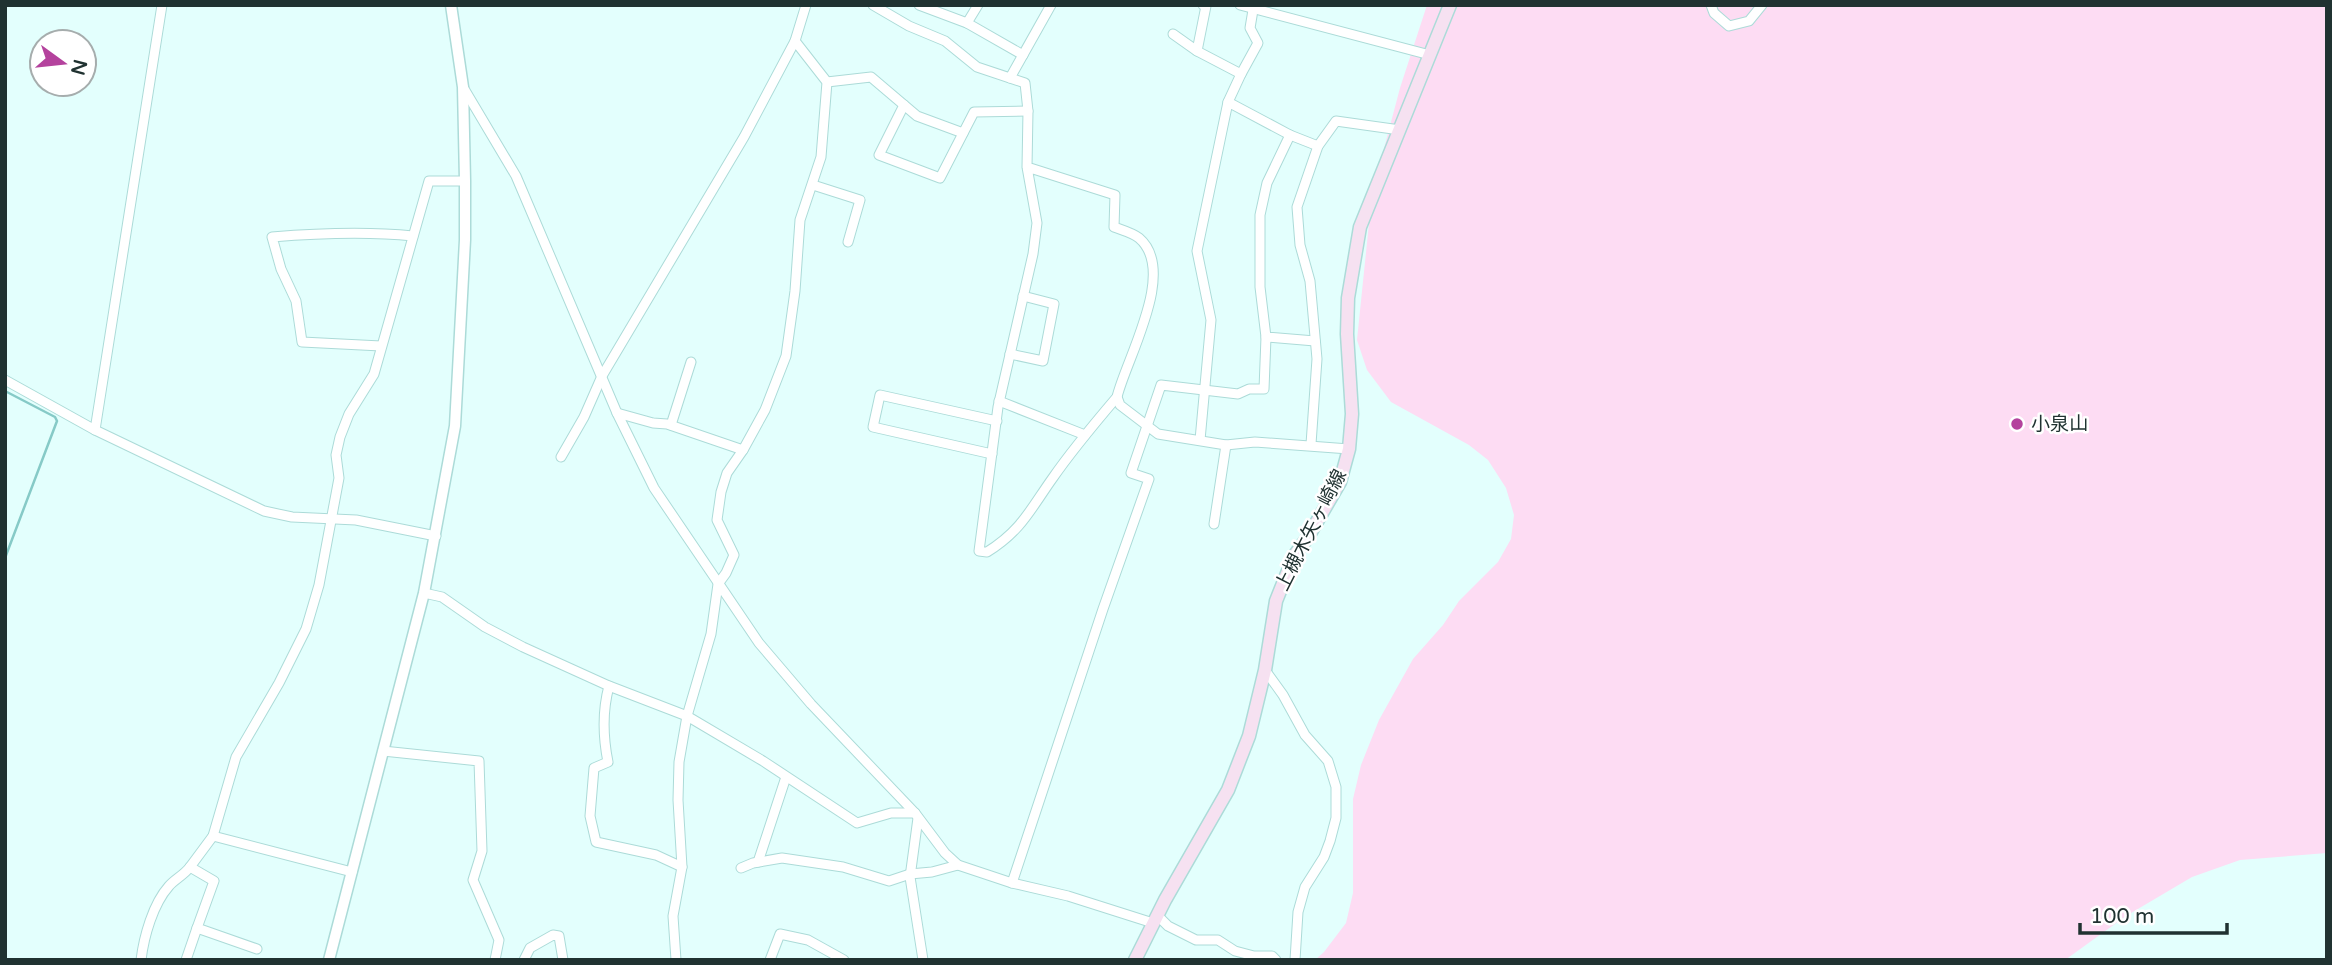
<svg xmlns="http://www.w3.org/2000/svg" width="2332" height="965" font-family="'Varela Round','Noto Sans JP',sans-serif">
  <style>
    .green { fill: #fddcf3 }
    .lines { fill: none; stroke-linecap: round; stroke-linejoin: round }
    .stream { stroke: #86cac7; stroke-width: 2.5 }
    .minor-casing { stroke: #acdbd8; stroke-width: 11 }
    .tertiary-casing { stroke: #acdbd8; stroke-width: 13 }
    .secondary-casing { stroke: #acdbd8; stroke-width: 15 }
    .minor { stroke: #fff; stroke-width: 9 }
    .tertiary { stroke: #fff; stroke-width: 10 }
    .secondary { stroke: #f6e1f1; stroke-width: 12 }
    .poi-dot { fill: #b4429d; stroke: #fff; stroke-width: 2.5 }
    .labels { text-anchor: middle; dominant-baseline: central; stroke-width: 5; stroke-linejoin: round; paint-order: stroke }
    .poi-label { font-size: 19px; fill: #203231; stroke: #fff; text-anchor: start }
    .street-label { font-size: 19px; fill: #203231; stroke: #fff }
  </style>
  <rect width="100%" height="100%" fill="#e3fffd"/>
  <path class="green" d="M1427 5H2327V853L2240 860 2192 877 2126 916 2065 960H1315L1324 952 1346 923 1353 893V799L1361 765 1379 720 1413 659 1443 625 1459 601 1498 562 1511 539 1514 515 1506 488 1488 460 1469 445 1391 402 1367 370 1357 340 1372 194 1400 88Z"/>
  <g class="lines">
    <path class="stream" d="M5 391 55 417 57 421 5 558"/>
    <defs>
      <g id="minor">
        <path d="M873 5 909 26 945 41 977 67 1025 83 1028 111 1027 167 1037 223 1033 254 998 407 979 551 987 552C1021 531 1030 510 1052 479 1072 450 1094 424 1117 397 1126 359 1178 271 1139 238 1133 233 1122 230 1114 227L1115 195 1027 167"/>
        <path d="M919 5 967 23"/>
        <path d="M978 5 967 23 1023 55"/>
        <path d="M1203 5 1206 6 1197 51 1241 74 1228 102"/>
        <path d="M1240 5 1430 55"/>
        <path d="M1711 5 1714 13 1729 26 1749 21 1762 5"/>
        <path d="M1173 34 1197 51"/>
        <path d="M1241 74 1258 43 1250 28 1253 10"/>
        <path d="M1010 78 1051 5"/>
        <path d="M827 82 871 77 904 105 879 155 940 178 974 112 1028 111"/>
        <path d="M463 87 516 176 617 413 654 488 759 643 811 704 915 813 945 853 958 865 1012 883 1068 896 1153 923"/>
        <path d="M904 105 917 116 963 133"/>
        <path d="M1290 135 1267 183 1260 215V287L1266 337 1315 341"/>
        <path d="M813 185 860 200 848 242"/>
        <path d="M381 346 302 342 296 301 281 269 272 237C320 233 365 231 413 236"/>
        <path d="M1010 354 1043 361 1054 304 1023 296"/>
        <path d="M5 380 95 430 264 511 292 517 356 520 436 536"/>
        <path d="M1117 397 1120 405 1158 434 1226 445 1255 442 1349 449"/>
        <path d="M999 401 1085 435"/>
        <path d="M617 413 653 423 667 424 743 450"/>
        <path d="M671 425 691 362"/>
        <path d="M95 430 162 5"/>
        <path d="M1200 440 1211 320 1197 251 1228 102 1290 135 1318 146"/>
        <path d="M1311 444 1317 359 1310 281 1300 245 1297 207 1318 146 1336 121 1400 130"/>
        <path d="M992 454 873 427 880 395 997 421"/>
        <path d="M561 457 584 417 602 376 744 137 795 41 806 5"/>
        <path d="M1214 524 1226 445"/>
        <path d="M424 593 442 597 485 627 523 647 609 686 687 716 763 761 857 823 891 813H915"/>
        <path d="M1265 670 1283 695 1305 735 1328 761 1336 787V818L1330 841 1324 857 1305 887 1298 912 1295 960"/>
        <path d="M609 686C602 712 603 737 608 762L594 768 590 816 596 842 656 855 682 867"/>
        <path d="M383 751 479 761 482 851 473 880 499 940 495 960"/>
        <path d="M918 818 910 877 923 960"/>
        <path d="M213 836 352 872"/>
        <path d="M758 862 786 777"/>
        <path d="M741 868 753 863 782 858 843 867 889 881 910 874 932 872 958 865"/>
        <path d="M1012 883 1103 609 1149 479 1131 473 1161 385 1238 394 1249 389H1264L1266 337"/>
        <path d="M1157 915 1168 926 1196 940H1218L1235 951 1254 956H1272L1276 960"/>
        <path d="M257 949 197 928 214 881 190 867 213 836 236 757 279 683 306 629 319 585 339 478 336 455 340 437 349 414 374 374 429 181H465"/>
        <path d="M141 960C144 936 153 904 169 886 175 879 184 875 190 867"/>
        <path d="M186 960 197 928"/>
        <path d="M524 960 530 948 553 935 559 936 563 960"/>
        <path d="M676 960 673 916 682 867 678 800 679 762 687 716 711 634 718 584 726 573 734 555 717 520 721 492 727 473 743 450 765 410 786 356 795 291 800 220 821 157 827 82 795 41"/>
        <path d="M770 960 780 934 808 940 844 960"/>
      </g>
      <path id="tertiary" d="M329 960 424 593 455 426 465 240V181L463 87 451 5"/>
      <path id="secondary" d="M1135 960 1165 900 1228 790 1249 736 1265 670 1276 601 1294 556 1308 537 1340 482 1349 449 1352 414 1347 334 1348 298 1360 227 1450 5"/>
    </defs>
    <use href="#minor" class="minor-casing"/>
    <use href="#tertiary" class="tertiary-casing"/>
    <use href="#secondary" class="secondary-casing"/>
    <use href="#minor" class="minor"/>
    <use href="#tertiary" class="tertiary"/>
    <use href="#secondary" class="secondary"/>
  </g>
  <circle class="poi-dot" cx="2017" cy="424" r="7"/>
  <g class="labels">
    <g class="poi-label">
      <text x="2031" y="424">小泉山</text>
    </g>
    <g class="street-label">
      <text transform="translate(1311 530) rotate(-63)">上槻木矢ヶ崎線</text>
    </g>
  </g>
  <rect width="2332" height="965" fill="none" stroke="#203231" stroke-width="14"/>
  <g transform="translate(63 63) rotate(105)"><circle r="33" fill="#ffffff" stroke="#a6adad" stroke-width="2"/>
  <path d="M0-5L12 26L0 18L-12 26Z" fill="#b4429d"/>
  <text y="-10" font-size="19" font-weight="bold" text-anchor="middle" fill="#203231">N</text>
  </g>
  <path d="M2080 923v10h147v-10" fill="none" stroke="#203231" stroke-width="3.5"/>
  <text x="2090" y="923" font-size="21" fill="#203231" stroke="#ffffff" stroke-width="5" paint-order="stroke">100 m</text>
</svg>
